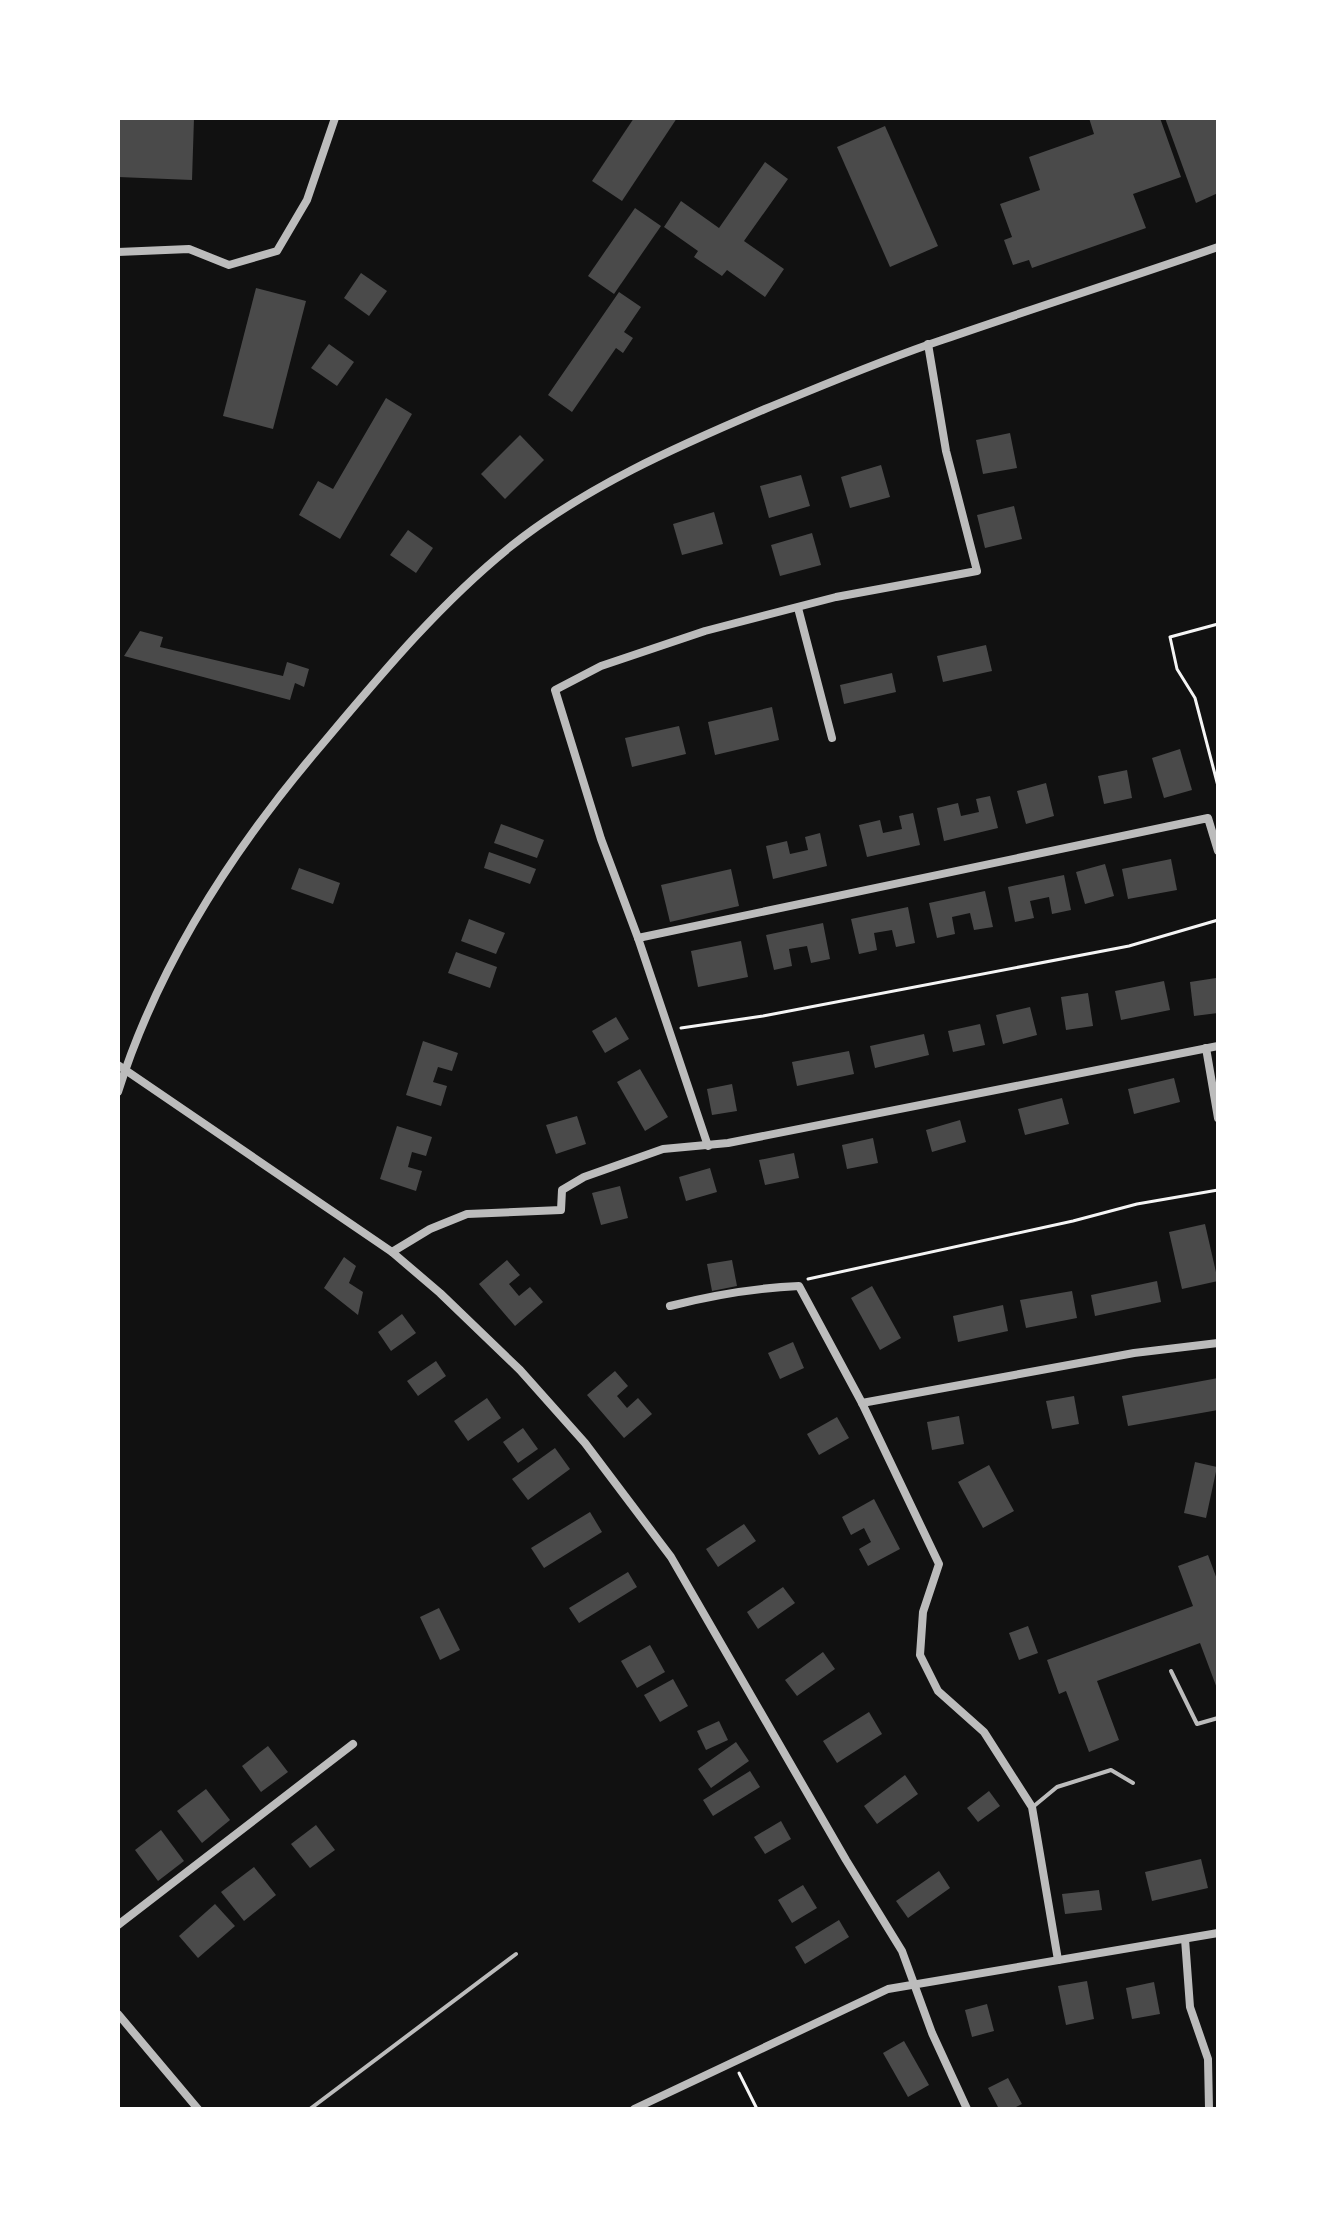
<svg xmlns="http://www.w3.org/2000/svg" width="1336" height="2227" font-family="'Fira Sans Condensed',sans-serif">
  <style>
    .building { fill: #4a4a4a }
    .lines { fill: none; stroke-linecap: round; stroke-linejoin: round }
    .path { stroke: #f5f5f5; stroke-width: 3 }
    .service { stroke: #bcbcbc; stroke-width: 4 }
    .minor { stroke: #bcbcbc; stroke-width: 8 }
  </style>
  <rect width="100%" height="100%" fill="#111"/>
  <g class="building">
    <path d="M118 118H194L192 180 118 177Z"/>
    <path d="M634 118H677L622 201 592 181Z"/>
    <path d="M1089 118H1160L1181 177 1133 194 1146 228 1032 268 1029 260 1013 265 1004 240 1012 237 1000 204 1040 190 1029 157 1094 134Z"/>
    <path d="M1165 118H1218V193L1196 203Z"/>
    <path d="M885 126 938 246 890 267 837 147Z"/>
    <path d="M765 162 788 179 744 241 784 269 765 297 727 270 722 276 694 257 698 251 664 227 681 201 719 228Z"/>
    <path d="M635 208 661 226 614 294 588 276Z"/>
    <path d="M361 273 387 291 369 316 344 298Z"/>
    <path d="M256 288 306 301 273 429 223 416Z"/>
    <path d="M619 292 641 307 624 332 633 338 623 353 616 348 572 412 548 395Z"/>
    <path d="M329 344 354 362 337 386 311 368Z"/>
    <path d="M386 398 412 414 340 539 299 515 318 481 333 489Z"/>
    <path d="M1010 433 1017 468 983 474 976 440Z"/>
    <path d="M520 435 544 460 505 499 481 474Z"/>
    <path d="M881 465 890 497 850 508 841 477Z"/>
    <path d="M801 475 810 506 769 518 760 486Z"/>
    <path d="M1014 506 1022 539 985 548 977 515Z"/>
    <path d="M714 512 723 544 682 555 673 524Z"/>
    <path d="M408 530 433 548 416 573 390 555Z"/>
    <path d="M812 533 821 565 780 576 771 545Z"/>
    <path d="M140 631 163 637 160 647 283 676 287 662 309 669 304 687 295 683 290 700 124 656Z"/>
    <path d="M986 645 992 671 943 682 937 656Z"/>
    <path d="M892 673 896 692 844 704 840 685Z"/>
    <path d="M772 707 779 740 715 755 708 722Z"/>
    <path d="M679 726 686 754 632 767 625 738Z"/>
    <path d="M1180 749 1192 790 1164 798 1152 758Z"/>
    <path d="M1127 770 1132 798 1104 804 1098 776Z"/>
    <path d="M1046 783 1054 816 1026 824 1017 791Z"/>
    <path d="M990 796 998 828 944 841 937 808 958 803 961 816 979 812 976 799Z"/>
    <path d="M913 813 920 845 867 857 859 825 880 820 883 833 902 829 899 816Z"/>
    <path d="M501 824 544 840 537 858 494 843Z"/>
    <path d="M820 833 827 866 773 879 766 846 787 841 790 854 808 850 805 837Z"/>
    <path d="M489 852 536 869 530 884 484 868Z"/>
    <path d="M1171 859 1177 890 1128 899 1122 869Z"/>
    <path d="M1105 864 1114 896 1085 904 1076 872Z"/>
    <path d="M299 868 340 883 333 904 291 889Z"/>
    <path d="M731 869 739 906 670 922 661 885Z"/>
    <path d="M1064 875 1071 910 1052 914 1049 897 1030 901 1034 918 1015 922 1008 887Z"/>
    <path d="M985 891 993 927 974 930 970 913 952 917 955 934 937 938 929 903Z"/>
    <path d="M908 907 915 943 896 947 892 930 874 933 877 950 859 954 851 919Z"/>
    <path d="M469 919 505 933 496 954 461 941Z"/>
    <path d="M823 923 830 959 811 963 807 946 789 949 792 966 774 970 766 935Z"/>
    <path d="M741 941 748 977 698 987 691 951Z"/>
    <path d="M456 952 497 967 490 988 448 973Z"/>
    <path d="M1216 978 1218 1013 1194 1016 1190 982Z"/>
    <path d="M1164 981 1170 1010 1121 1020 1115 991Z"/>
    <path d="M1088 993 1093 1026 1066 1030 1061 997Z"/>
    <path d="M1030 1007 1037 1035 1003 1044 996 1015Z"/>
    <path d="M616 1017 629 1039 605 1053 592 1031Z"/>
    <path d="M980 1024 985 1045 953 1052 948 1031Z"/>
    <path d="M924 1034 929 1055 875 1068 870 1046Z"/>
    <path d="M423 1041 458 1053 452 1071 438 1067 433 1082 447 1086 441 1106 406 1095Z"/>
    <path d="M849 1051 854 1074 797 1086 792 1062Z"/>
    <path d="M640 1069 668 1117 645 1131 617 1082Z"/>
    <path d="M1174 1078 1180 1102 1134 1114 1128 1089Z"/>
    <path d="M732 1084 737 1111 712 1115 707 1089Z"/>
    <path d="M1062 1098 1069 1124 1025 1135 1018 1109Z"/>
    <path d="M577 1116 586 1144 556 1154 546 1125Z"/>
    <path d="M960 1120 966 1142 932 1152 926 1130Z"/>
    <path d="M397 1126 432 1137 426 1156 412 1152 408 1167 422 1171 416 1191 380 1179Z"/>
    <path d="M873 1138 878 1163 847 1169 842 1145Z"/>
    <path d="M794 1153 799 1178 765 1185 759 1160Z"/>
    <path d="M710 1168 717 1192 686 1201 679 1177Z"/>
    <path d="M620 1186 628 1218 601 1225 592 1193Z"/>
    <path d="M1205 1224 1218 1281 1182 1289 1169 1232Z"/>
    <path d="M344 1257 356 1266 349 1283 363 1292 358 1315 324 1288Z"/>
    <path d="M507 1260 520 1275 509 1284 519 1296 530 1287 543 1302 515 1326 479 1284Z"/>
    <path d="M732 1260 737 1286 712 1291 707 1264Z"/>
    <path d="M1157 1281 1161 1302 1095 1316 1091 1295Z"/>
    <path d="M872 1286 901 1338 880 1350 851 1298Z"/>
    <path d="M1072 1291 1077 1318 1026 1328 1020 1300Z"/>
    <path d="M1003 1305 1008 1331 958 1342 953 1316Z"/>
    <path d="M402 1314 416 1333 391 1351 378 1332Z"/>
    <path d="M793 1342 804 1368 780 1379 768 1353Z"/>
    <path d="M436 1361 446 1376 418 1396 407 1381Z"/>
    <path d="M615 1371 628 1386 617 1396 627 1408 638 1398 652 1414 624 1438 587 1395Z"/>
    <path d="M1218 1378V1410L1128 1426 1122 1396Z"/>
    <path d="M1074 1396 1079 1424 1052 1429 1046 1401Z"/>
    <path d="M487 1398 501 1418 468 1441 454 1421Z"/>
    <path d="M959 1416 964 1444 932 1450 927 1422Z"/>
    <path d="M837 1417 849 1438 819 1455 807 1434Z"/>
    <path d="M523 1428 538 1449 518 1463 503 1442Z"/>
    <path d="M555 1448 570 1469 528 1500 512 1479Z"/>
    <path d="M1195 1462 1217 1467 1206 1518 1184 1513Z"/>
    <path d="M989 1465 1014 1511 983 1528 958 1482Z"/>
    <path d="M874 1499 900 1549 868 1566 859 1549 871 1542 864 1528 851 1535 842 1517Z"/>
    <path d="M590 1512 602 1532 544 1568 531 1548Z"/>
    <path d="M744 1524 756 1541 718 1567 706 1549Z"/>
    <path d="M1208 1555 1218 1582V1691L1200 1643 1097 1681 1119 1740 1089 1752 1066 1691 1059 1694 1047 1660 1193 1606 1178 1566Z"/>
    <path d="M628 1572 637 1587 579 1623 569 1608Z"/>
    <path d="M783 1587 795 1603 758 1629 747 1612Z"/>
    <path d="M439 1608 460 1650 440 1660 420 1617Z"/>
    <path d="M1028 1626 1038 1653 1019 1660 1009 1633Z"/>
    <path d="M650 1645 665 1672 637 1688 621 1661Z"/>
    <path d="M823 1652 835 1669 797 1696 785 1680Z"/>
    <path d="M673 1679 688 1706 660 1722 644 1695Z"/>
    <path d="M869 1712 882 1734 837 1763 823 1741Z"/>
    <path d="M719 1721 728 1740 706 1750 697 1731Z"/>
    <path d="M736 1742 749 1761 711 1788 698 1769Z"/>
    <path d="M268 1746 288 1772 261 1792 242 1766Z"/>
    <path d="M750 1771 760 1787 713 1816 703 1800Z"/>
    <path d="M905 1775 918 1794 877 1824 864 1806Z"/>
    <path d="M206 1789 230 1820 202 1843 177 1811Z"/>
    <path d="M989 1791 1000 1806 978 1822 967 1808Z"/>
    <path d="M781 1821 791 1839 765 1854 754 1837Z"/>
    <path d="M316 1825 335 1850 310 1868 291 1844Z"/>
    <path d="M161 1830 184 1861 158 1881 135 1850Z"/>
    <path d="M1201 1859 1208 1888 1152 1901 1145 1872Z"/>
    <path d="M254 1867 276 1895 244 1921 221 1892Z"/>
    <path d="M939 1871 950 1888 908 1918 896 1901Z"/>
    <path d="M803 1885 817 1908 792 1923 778 1900Z"/>
    <path d="M1099 1890 1102 1910 1065 1914 1062 1894Z"/>
    <path d="M215 1904 235 1926 198 1958 179 1936Z"/>
    <path d="M839 1920 849 1937 805 1964 795 1947Z"/>
    <path d="M1087 1981 1094 2019 1066 2025 1058 1986Z"/>
    <path d="M1154 1982 1160 2014 1132 2019 1126 1988Z"/>
    <path d="M987 2004 994 2031 972 2037 965 2010Z"/>
    <path d="M904 2041 929 2085 908 2097 883 2053Z"/>
    <path d="M1008 2078 1022 2104 1012 2109H999L988 2088Z"/>
  </g>
  <g class="lines">
    <g class="path">
      <path d="M1218 624 1170 637 1177 669 1195 698 1218 786"/>
      <path d="M681 1028 763 1016 1129 946 1218 920"/>
      <path d="M808 1279 1073 1221 1137 1204 1218 1190"/>
      <path d="M739 2073 757 2109"/>
    </g>
    <g class="service">
      <path d="M1171 1671 1197 1724 1218 1718"/>
      <path d="M1034 1806 1057 1787 1111 1770 1133 1783"/>
      <path d="M310 2109 516 1954"/>
    </g>
    <g class="minor">
      <path d="M118 252 189 249 229 265 277 251 307 200 335 118"/>
      <path d="M798 608 832 738"/>
      <path d="M638 938 1208 818 1218 851"/>
      <path d="M1206 1048 1218 1118"/>
      <path d="M118 1065 392 1252 440 1293 520 1370 585 1443 671 1557 846 1860 902 1951 932 2033 967 2109"/>
      <path d="M118 1092C158 965 233 849 319 748 378 678 438 605 510 547 585 487 676 447 765 409 824 385 882 360 942 340 1034 308 1126 279 1218 247"/>
      <path d="M708 1146 638 938 601 839 555 690 601 666 705 631 836 597 977 571 946 451 928 344"/>
      <path d="M392 1252 430 1229 467 1214 561 1210 562 1190 584 1177 663 1149 728 1143 1218 1046"/>
      <path d="M670 1306C713 1295 754 1288 799 1286L862 1403 939 1564 923 1612 920 1655 938 1691 984 1732 1032 1807 1058 1960"/>
      <path d="M862 1403 1134 1353 1218 1343"/>
      <path d="M118 1925 353 1744"/>
      <path d="M1185 1939 1190 2007 1208 2059 1209 2109"/>
      <path d="M118 2014 198 2109"/>
      <path d="M634 2109 888 1989 1218 1933"/>
    </g>
  </g>
  <rect width="1336" height="2227" fill="none" stroke="#ffffff" stroke-width="240"/>
</svg>
